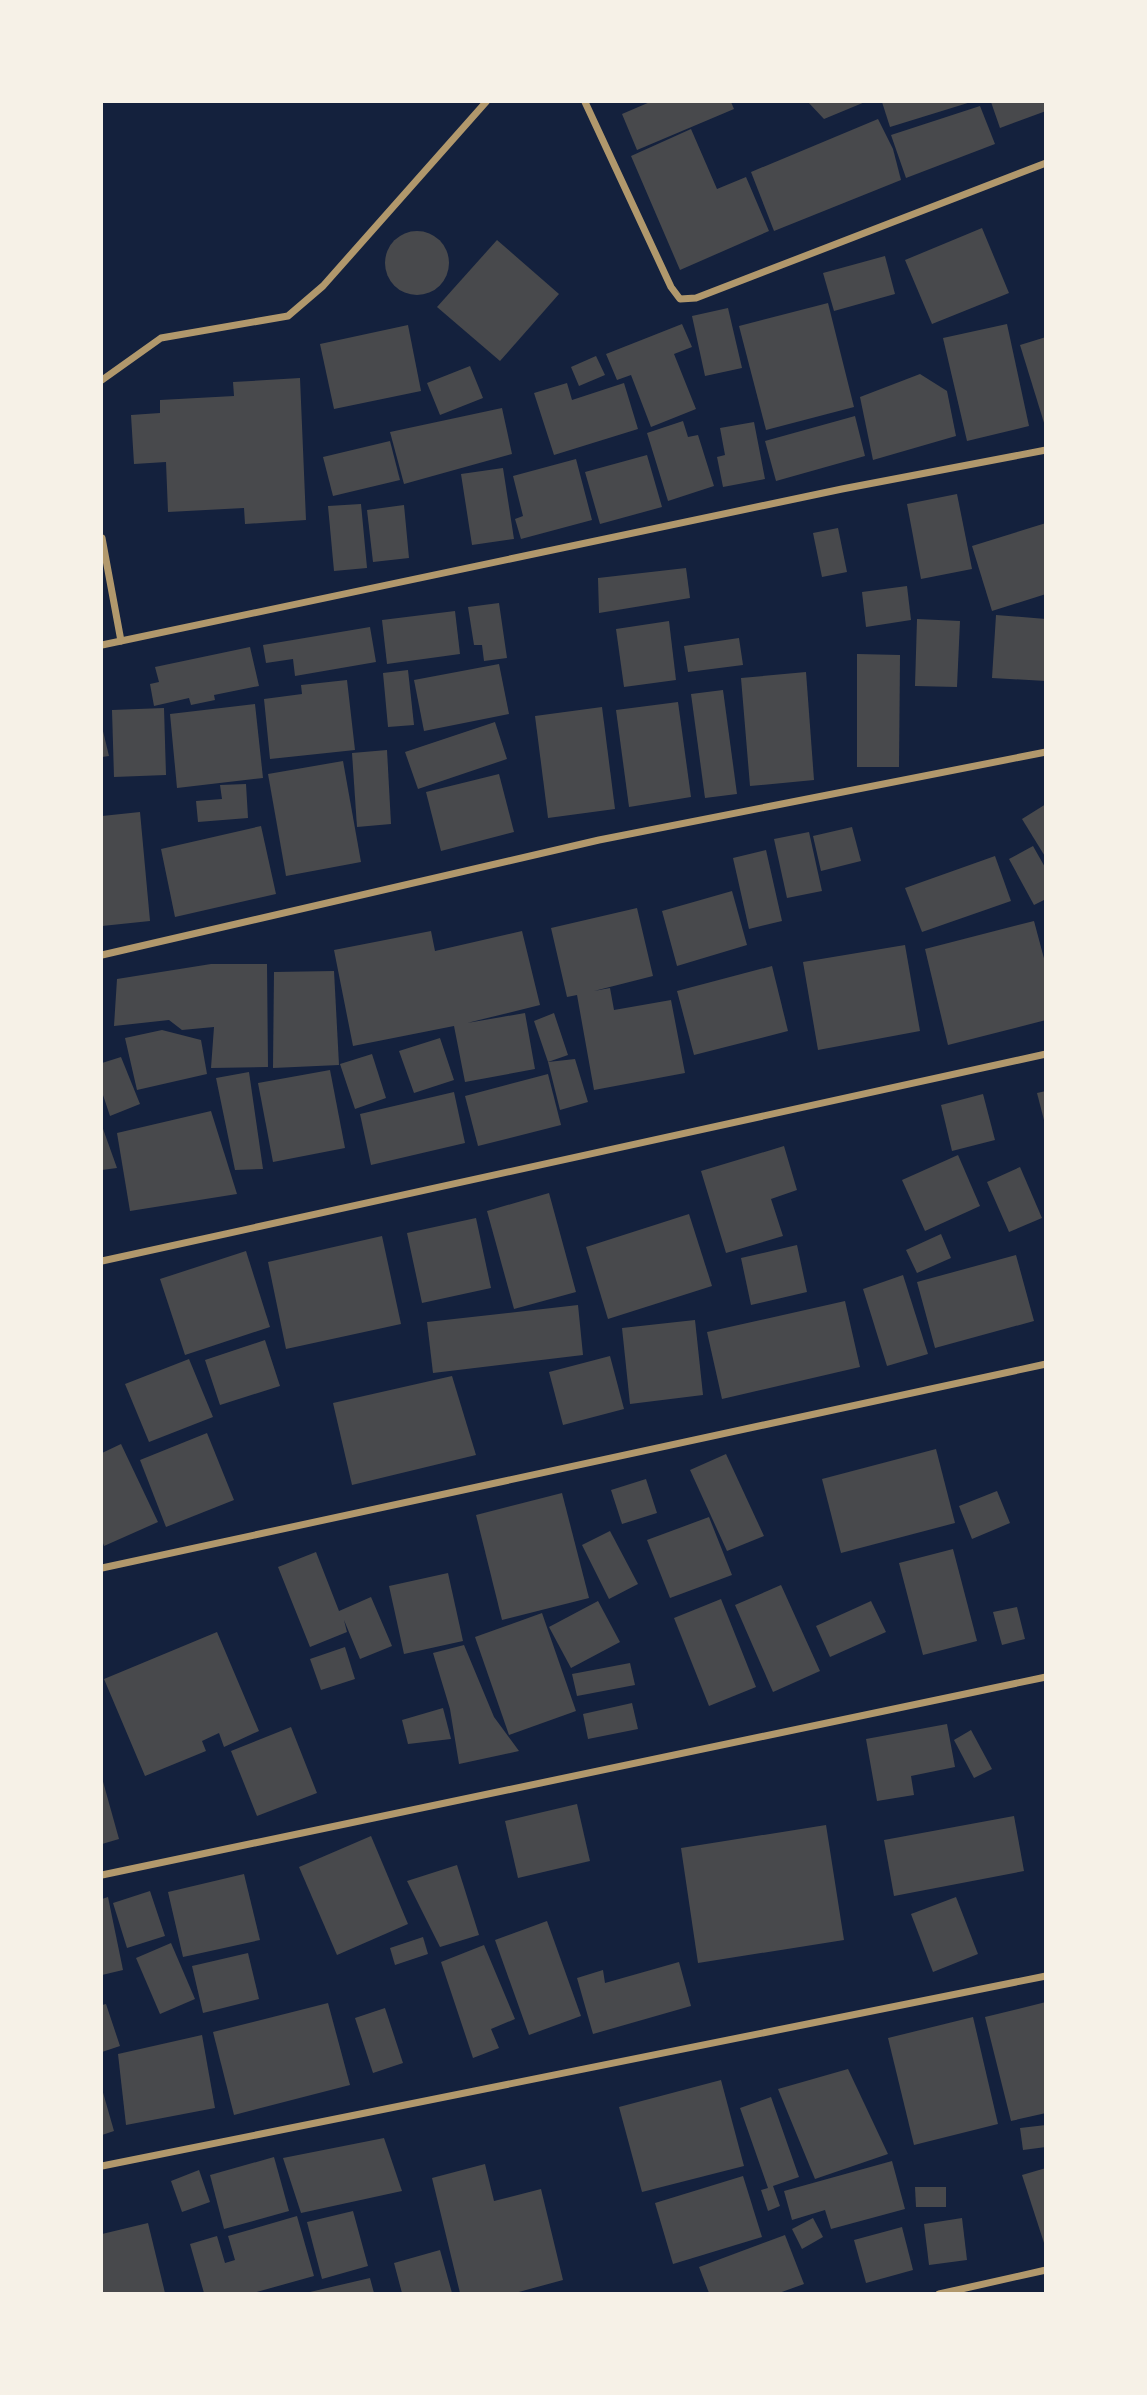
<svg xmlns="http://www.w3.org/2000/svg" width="1147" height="2395" font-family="'Space Grotesk',sans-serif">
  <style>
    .building { fill: #48494c }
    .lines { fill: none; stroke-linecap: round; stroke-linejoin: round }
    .minor { stroke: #b1986c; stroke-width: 7 }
  </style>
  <rect width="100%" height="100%" fill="#14213d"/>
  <g class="building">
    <path d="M650 102H731L734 109 637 150 622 114Z"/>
    <path d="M808 102H865L824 119Z"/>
    <path d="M882 102H971L890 127Z"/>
    <path d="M991 102H1046V111L1000 128Z"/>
    <path d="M980 106 995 144 906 178 891 135Z"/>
    <path d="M878 119 893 149 901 180 774 231 751 172Z"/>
    <path d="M691 129 717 189 746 177 769 231 680 270 631 156Z"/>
    <path d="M982 228 1009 293 932 324 905 260Z"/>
    <circle cx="417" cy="263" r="32"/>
    <path d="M497 240 559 294 500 361 437 307Z"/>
    <path d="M885 256 895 294 834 311 823 273Z"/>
    <path d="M828 303 854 407 766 430 739 326Z"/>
    <path d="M728 308 742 368 705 376 692 316Z"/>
    <path d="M682 324 692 347 674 354 696 409 651 427 631 375 617 380 606 354Z"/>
    <path d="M1007 324 1029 426 967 441 943 338Z"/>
    <path d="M408 325 421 391 334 409 320 344Z"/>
    <path d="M1046 337V425L1045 426 1020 345Z"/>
    <path d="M596 356 605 375 579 386 571 367Z"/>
    <path d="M470 366 483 398 440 415 427 383Z"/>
    <path d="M920 374 947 391 956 436 873 460 860 397Z"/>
    <path d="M300 378 306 520 245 524 244 508 168 512 166 462 134 464 131 415 160 413V400L234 396 233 382Z"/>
    <path d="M567 383 572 400 624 383 638 429 554 455 534 393Z"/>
    <path d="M502 408 512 454 404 484 390 432Z"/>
    <path d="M855 416 865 456 776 481 765 441Z"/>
    <path d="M683 421 688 437 698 435 714 486 668 501 647 433Z"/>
    <path d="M754 422 765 479 723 487 717 457 725 455 720 428Z"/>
    <path d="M390 441 400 480 333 496 323 457Z"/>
    <path d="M647 455 662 507 600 524 585 472Z"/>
    <path d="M576 459 592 520 521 539 515 519 523 516 513 476Z"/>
    <path d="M503 468 514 539 472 545 461 474Z"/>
    <path d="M957 494 972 569 921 579 907 504Z"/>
    <path d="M361 504 367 568 334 571 328 506Z"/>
    <path d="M404 505 409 558 373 562 367 510Z"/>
    <path d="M1046 523V594L992 611 972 546Z"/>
    <path d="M838 528 847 572 822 577 813 533Z"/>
    <path d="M686 568 690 598 599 613 598 578Z"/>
    <path d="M907 586 911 620 866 627 862 592Z"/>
    <path d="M499 603 507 658 484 661 482 645H474L468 607Z"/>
    <path d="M455 611 460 654 387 664 382 620Z"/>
    <path d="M996 615 1046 619V681L992 678Z"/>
    <path d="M917 619 960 621 957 687 915 686Z"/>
    <path d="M669 621 676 680 624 687 616 629Z"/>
    <path d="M370 627 376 662 295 676 293 659 266 663 263 645Z"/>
    <path d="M739 638 743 665 688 672 684 646Z"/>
    <path d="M250 647 259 686 214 695 215 700 191 705 189 698 154 706 150 684 159 682 155 667Z"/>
    <path d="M857 654 900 655 899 767H857Z"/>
    <path d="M499 664 509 714 424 731 414 680Z"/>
    <path d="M408 670 414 725 388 727 383 673Z"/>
    <path d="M806 672 814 780 750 786 741 678Z"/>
    <path d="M347 680 355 750 270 759 264 699 302 694 301 685Z"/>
    <path d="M723 690 737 794 705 798 691 694Z"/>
    <path d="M678 702 691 797 629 807 616 710Z"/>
    <path d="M255 704 263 778 177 788 170 714Z"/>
    <path d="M602 707 615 809 548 818 535 716Z"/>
    <path d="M164 708 166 775 114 777 112 710Z"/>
    <path d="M495 722 507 759 418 789 405 752Z"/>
    <path d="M102 727 109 756 102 757Z"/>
    <path d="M387 750 391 824 357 827 352 753Z"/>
    <path d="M343 761 361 862 286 876 268 774Z"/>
    <path d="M499 774 514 832 441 851 426 792Z"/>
    <path d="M246 784 248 818 198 822 196 801 222 799 220 785Z"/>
    <path d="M1046 804V858L1022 819Z"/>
    <path d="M140 812 150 921 102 926V816Z"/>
    <path d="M261 826 276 894 175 917 161 849Z"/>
    <path d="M852 827 861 861 821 871 813 836Z"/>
    <path d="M809 832 822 891 787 898 774 839Z"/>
    <path d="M1033 846 1046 869V899L1034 905 1009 859Z"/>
    <path d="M766 850 782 921 749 929 733 858Z"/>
    <path d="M995 856 1011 901 922 932 905 888Z"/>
    <path d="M732 891 747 945 677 966 662 911Z"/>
    <path d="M637 908 653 976 594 991 610 988 614 1010 671 1000 685 1073 594 1090 577 995 567 997 551 928Z"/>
    <path d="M1034 921 1046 966V1020L948 1045 925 949Z"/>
    <path d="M431 931 435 951 522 931 540 1005 467 1023 525 1013 535 1069 465 1082 454 1026 353 1046 334 950Z"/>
    <path d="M905 945 920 1031 818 1050 803 962Z"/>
    <path d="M211 964H267L268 1067 211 1068 214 1027 182 1030 169 1020 114 1026 117 979Z"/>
    <path d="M772 966 788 1031 694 1055 677 991Z"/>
    <path d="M334 971 339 1065 273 1068 274 972Z"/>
    <path d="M554 1013 568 1055 548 1062 534 1021Z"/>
    <path d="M162 1030 201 1040 207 1074 137 1090 125 1038Z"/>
    <path d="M440 1038 454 1080 414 1093 399 1051Z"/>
    <path d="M372 1054 386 1098 355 1109 340 1064Z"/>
    <path d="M121 1057 140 1104 110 1116 102 1092V1063Z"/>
    <path d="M575 1059 588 1102 560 1110 548 1062Z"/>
    <path d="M330 1070 345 1148 273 1162 258 1083Z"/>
    <path d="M249 1072 263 1169 235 1170 216 1078Z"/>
    <path d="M548 1074 561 1125 478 1146 465 1096Z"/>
    <path d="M1046 1091V1123L1045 1124 1037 1093Z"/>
    <path d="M454 1092 465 1143 371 1165 360 1114Z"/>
    <path d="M983 1094 995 1140 952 1151 941 1105Z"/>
    <path d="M211 1111 237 1194 130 1211 117 1133Z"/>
    <path d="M102 1126 117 1168 102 1170Z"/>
    <path d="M784 1146 797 1190 771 1199 783 1236 726 1253 701 1171Z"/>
    <path d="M958 1155 980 1206 925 1231 902 1180Z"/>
    <path d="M1020 1167 1042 1218 1009 1232 987 1182Z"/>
    <path d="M549 1193 576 1292 514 1309 487 1211Z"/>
    <path d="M689 1214 712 1286 608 1319 586 1247Z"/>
    <path d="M476 1218 491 1288 422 1303 407 1233Z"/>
    <path d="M941 1234 951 1258 917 1273 906 1250Z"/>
    <path d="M382 1236 401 1324 286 1349 268 1262Z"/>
    <path d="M797 1245 807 1292 751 1305 741 1258Z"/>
    <path d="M246 1251 270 1327 185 1355 160 1279Z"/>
    <path d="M1016 1255 1034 1321 935 1348 917 1282Z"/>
    <path d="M903 1275 928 1354 887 1366 863 1289Z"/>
    <path d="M845 1301 860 1367 722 1399 707 1332Z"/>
    <path d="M578 1305 583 1355 433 1373 427 1322Z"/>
    <path d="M695 1320 703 1395 630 1404 622 1328Z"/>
    <path d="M265 1340 280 1386 220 1405 205 1360Z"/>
    <path d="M610 1356 624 1409 563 1425 549 1372Z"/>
    <path d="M189 1359 213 1417 149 1442 125 1384Z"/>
    <path d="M452 1376 476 1455 352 1485 333 1403Z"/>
    <path d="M207 1433 234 1500 166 1527 140 1460Z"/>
    <path d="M121 1444 158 1522 104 1546 102 1540V1453Z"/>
    <path d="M936 1449 955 1523 841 1553 822 1479Z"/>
    <path d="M726 1454 764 1536 727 1551 690 1470Z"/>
    <path d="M646 1479 657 1513 622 1524 611 1490Z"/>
    <path d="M997 1491 1010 1523 972 1539 959 1506Z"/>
    <path d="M562 1493 589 1598 502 1620 476 1515Z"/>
    <path d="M709 1517 732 1575 670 1598 647 1540Z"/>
    <path d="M610 1531 638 1584 609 1599 582 1545Z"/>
    <path d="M953 1549 977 1641 923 1655 899 1563Z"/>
    <path d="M316 1552 339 1611 371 1597 392 1646 360 1659 344 1620 347 1632 310 1647 278 1567Z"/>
    <path d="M448 1573 463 1641 404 1654 389 1586Z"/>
    <path d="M781 1585 820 1671 773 1692 735 1605Z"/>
    <path d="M721 1599 756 1687 709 1706 674 1618Z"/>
    <path d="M598 1601 620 1642 571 1668 549 1627Z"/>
    <path d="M871 1601 886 1632 830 1657 816 1626Z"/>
    <path d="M1017 1607 1025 1639 1002 1645 993 1612Z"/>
    <path d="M542 1613 576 1711 509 1735 475 1637Z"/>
    <path d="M217 1632 259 1731 224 1747 219 1733 202 1741 206 1751 145 1776 104 1679Z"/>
    <path d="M464 1645 494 1717 519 1751 459 1764 450 1709 433 1653Z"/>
    <path d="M345 1647 355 1679 321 1690 310 1659Z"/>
    <path d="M630 1663 635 1685 577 1696 572 1674Z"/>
    <path d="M632 1703 638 1729 588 1739 583 1714Z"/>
    <path d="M443 1708 451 1739 408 1744 402 1720Z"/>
    <path d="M947 1724 955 1767 911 1776 914 1795 877 1801 866 1739Z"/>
    <path d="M291 1727 317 1793 257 1816 231 1751Z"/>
    <path d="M971 1730 992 1769 974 1778 954 1740Z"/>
    <path d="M102 1778 119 1839 102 1844Z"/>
    <path d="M577 1804 590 1861 518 1878 505 1821Z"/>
    <path d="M1014 1816 1024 1871 894 1896 884 1840Z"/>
    <path d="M826 1825 844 1940 698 1963 681 1848Z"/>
    <path d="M371 1836 408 1924 337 1955 299 1867Z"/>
    <path d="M457 1865 479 1935 440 1947 407 1881Z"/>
    <path d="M244 1874 260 1940 183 1957 168 1892Z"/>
    <path d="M150 1891 165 1936 127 1948 113 1903Z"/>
    <path d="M108 1897 123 1970 102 1975V1899Z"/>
    <path d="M956 1897 978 1954 933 1972 911 1914Z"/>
    <path d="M547 1921 581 2016 529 2035 495 1940Z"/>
    <path d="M423 1937 428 1954 395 1965 390 1948Z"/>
    <path d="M171 1943 195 1999 160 2014 136 1958Z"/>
    <path d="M484 1945 515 2019 491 2029 499 2048 473 2058 441 1962Z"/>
    <path d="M248 1953 259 1999 203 2013 192 1966Z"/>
    <path d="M679 1962 691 2006 593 2034 577 1978 603 1970 605 1983Z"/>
    <path d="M1046 2002V2113L1011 2121 985 2017Z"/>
    <path d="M328 2003 350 2085 234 2115 213 2032Z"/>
    <path d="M106 2004 120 2046 102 2052V2005Z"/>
    <path d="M385 2008 403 2063 373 2073 355 2018Z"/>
    <path d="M973 2017 998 2124 914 2145 888 2038Z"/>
    <path d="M202 2035 215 2108 126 2125 118 2054Z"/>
    <path d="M848 2069 888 2154 815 2179 778 2089Z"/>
    <path d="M721 2080 744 2166 642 2192 619 2107Z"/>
    <path d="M102 2089 114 2131 102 2135Z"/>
    <path d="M771 2097 799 2177 773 2186 780 2206 768 2211 761 2190 768 2188 740 2108Z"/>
    <path d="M1046 2125V2147L1023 2150 1020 2128Z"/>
    <path d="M384 2138 402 2191 301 2213 283 2158Z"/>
    <path d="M274 2157 289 2211 224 2229 210 2175Z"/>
    <path d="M892 2161 905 2209 831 2229 825 2210 792 2220 784 2191Z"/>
    <path d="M485 2164 494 2201 541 2189 563 2280 515 2293H460L432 2178Z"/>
    <path d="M1046 2168V2246H1045L1022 2175Z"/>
    <path d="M199 2170 210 2202 182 2212 171 2181Z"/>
    <path d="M743 2176 762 2237 673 2264 655 2203Z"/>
    <path d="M915 2187H946V2207H916Z"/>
    <path d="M353 2211 368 2266 322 2279 307 2222Z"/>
    <path d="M297 2216 314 2276 253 2293H204L190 2244 217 2236 225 2263 235 2260 228 2236Z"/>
    <path d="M813 2218 823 2237 802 2249 792 2229Z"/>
    <path d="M962 2218 967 2260 929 2265 924 2224Z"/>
    <path d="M148 2223 165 2293H102V2234Z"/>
    <path d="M902 2227 913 2270 866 2283 854 2240Z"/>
    <path d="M785 2235 804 2284 779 2293H709L699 2267Z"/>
    <path d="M440 2250 452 2293H402L394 2263Z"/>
    <path d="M370 2278 374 2293H310V2292Z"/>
  </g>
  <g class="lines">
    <g class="minor">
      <path d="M585 102 671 287 680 299 696 298 1046 163"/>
      <path d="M102 380 161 338 288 316 323 286 486 102"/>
      <path d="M102 538 121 641"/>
      <path d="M102 645 842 489 1046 450"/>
      <path d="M102 955 599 840 1046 752"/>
      <path d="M102 1261 1046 1054"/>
      <path d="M102 1568 1046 1364"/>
      <path d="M102 1875 1046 1677"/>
      <path d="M102 2166 1046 1976"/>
      <path d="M939 2294 1046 2270"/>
    </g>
  </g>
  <rect width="1147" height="2395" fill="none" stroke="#f6f1e7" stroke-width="206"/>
</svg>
